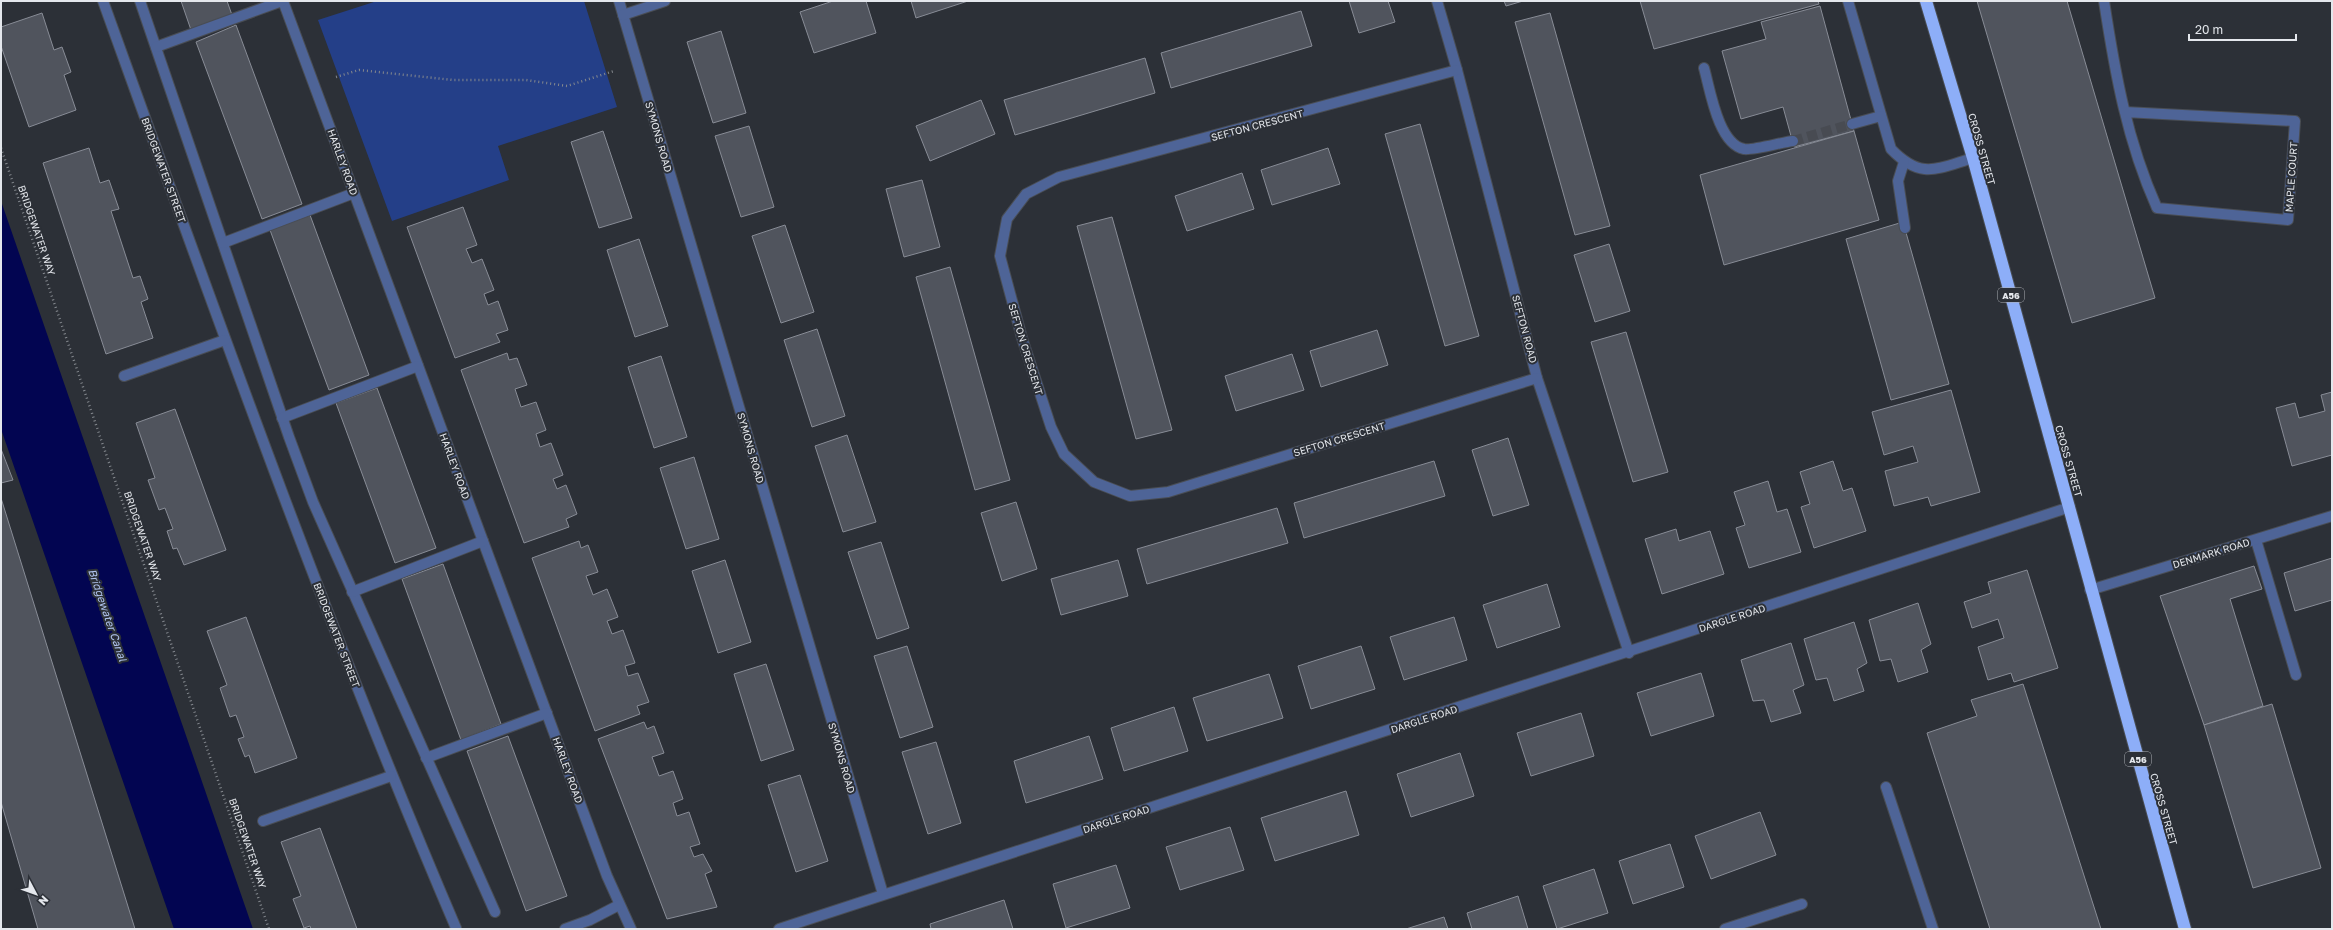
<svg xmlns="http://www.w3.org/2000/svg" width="2333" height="930" font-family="'Golos Text',sans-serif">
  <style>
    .green { fill: #243f88 }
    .water { fill: #020551 }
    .building { fill: #50545d; stroke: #888c96 }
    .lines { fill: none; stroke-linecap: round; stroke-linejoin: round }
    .minor-tunnel { stroke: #484b52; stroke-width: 10; stroke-dasharray: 10 5; stroke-linecap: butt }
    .minor-casing { stroke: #494d54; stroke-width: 12 }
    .highway-casing { stroke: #494d54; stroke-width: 14 }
    .path { stroke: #84888e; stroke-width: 2.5; stroke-dasharray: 1 3; stroke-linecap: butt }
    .minor { stroke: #4e6497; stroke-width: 10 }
    .highway { stroke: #8daef8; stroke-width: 12 }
    .labels { text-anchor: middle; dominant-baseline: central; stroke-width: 4; stroke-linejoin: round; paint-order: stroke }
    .shield { fill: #2c3037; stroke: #adb0b6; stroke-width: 1 }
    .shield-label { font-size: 9px; font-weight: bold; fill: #e4e7ec }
    .street-label { font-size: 10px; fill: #e4e7ec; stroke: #2c3037 }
    .water-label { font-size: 11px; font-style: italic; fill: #afc2ed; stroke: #2c3037 }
  </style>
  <rect width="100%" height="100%" fill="#2c3037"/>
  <path class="green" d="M377 1H584L617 107 498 146 509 180 392 221 318 20Z"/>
  <path class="water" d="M1 201 253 929H174L1 429Z"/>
  <g class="building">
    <path d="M181 1H227L232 15 191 30Z"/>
    <path d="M833 1H866L876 33 814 53 800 12Z"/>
    <path d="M911 1H968L916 18Z"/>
    <path d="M1349 1H1388L1395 22 1359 33Z"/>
    <path d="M1504 1H1523L1506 6Z"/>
    <path d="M1640 1H1818L1819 4 1654 49Z"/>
    <path d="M1977 1H2067L2155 298 2072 323Z"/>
    <path d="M1820 6 1854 131 1794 147 1783 107 1741 119 1722 51 1766 39 1761 22Z"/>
    <path d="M1301 11 1312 46 1171 88 1161 53Z"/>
    <path d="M42 13 54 50 62 47 71 72 64 75 76 110 29 127 1 46V27Z"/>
    <path d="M1550 13 1610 226 1575 235 1515 22Z"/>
    <path d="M236 25 302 204 262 219 196 42Z"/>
    <path d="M721 31 746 113 713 123 687 42Z"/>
    <path d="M1145 58 1155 93 1015 135 1004 100Z"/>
    <path d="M981 100 995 134 930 161 916 126Z"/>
    <path d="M1420 124 1479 336 1445 346 1385 134Z"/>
    <path d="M749 126 774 207 741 217 715 136Z"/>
    <path d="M603 131 632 218 599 228 571 142Z"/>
    <path d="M1854 131 1879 220 1724 265 1700 175Z"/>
    <path d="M89 148 100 183 109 180 119 209 111 211 133 278 140 276 148 299 141 302 153 338 106 354 43 163Z"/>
    <path d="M1328 148 1340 184 1272 205 1261 170Z"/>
    <path d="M1242 173 1254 209 1187 231 1175 196Z"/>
    <path d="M922 180 940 247 904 257 886 189Z"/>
    <path d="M463 207 477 245 466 249 472 263 482 259 494 290 484 294 488 305 498 301 508 330 496 334 500 342 455 358 407 227Z"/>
    <path d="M310 215 369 375 329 390 270 230Z"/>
    <path d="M1112 217 1172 430 1136 439 1077 226Z"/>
    <path d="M1903 222 1949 384 1891 400 1846 239Z"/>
    <path d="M785 225 814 312 781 323 752 236Z"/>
    <path d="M639 239 668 326 635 337 607 250Z"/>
    <path d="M1609 244 1630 311 1595 322 1574 255Z"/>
    <path d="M950 267 1010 480 975 490 916 277Z"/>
    <path d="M817 329 845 416 812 427 784 340Z"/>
    <path d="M1377 330 1388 365 1321 387 1310 351Z"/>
    <path d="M1626 332 1668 472 1633 482 1591 342Z"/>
    <path d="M507 353 509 360 517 358 527 385 515 389 521 407 536 402 546 430 536 434 540 447 551 443 563 475 553 479 557 489 566 485 577 514 566 519 569 527 524 543 461 370Z"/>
    <path d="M1292 354 1304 390 1236 411 1225 376Z"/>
    <path d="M661 356 687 437 654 448 628 367Z"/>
    <path d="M377 388 436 548 395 563 336 403Z"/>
    <path d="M1951 390 1980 492 1931 506 1928 497 1894 506 1885 471 1918 462 1913 446 1884 455 1872 412Z"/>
    <path d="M2332 392V455L2292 466 2276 408 2295 403 2299 418 2325 411 2321 395Z"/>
    <path d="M175 409 226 550 184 565 177 548 173 549 167 531 173 529 165 508 159 510 148 480 155 478 136 423Z"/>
    <path d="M847 435 876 522 843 532 815 446Z"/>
    <path d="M1508 438 1529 505 1493 516 1472 450Z"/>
    <path d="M1 449 13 480 1 483Z"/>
    <path d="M694 457 719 539 686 549 660 468Z"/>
    <path d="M1434 461 1445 496 1304 538 1294 503Z"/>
    <path d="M1833 461 1843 491 1852 488 1866 531 1814 548 1801 507 1810 504 1800 472Z"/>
    <path d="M1768 481 1777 512 1787 509 1801 552 1749 568 1736 528 1745 525 1734 492Z"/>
    <path d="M1 498 135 929H38L1 802Z"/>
    <path d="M1016 502 1037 569 1002 581 981 513Z"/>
    <path d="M1277 508 1288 543 1147 584 1137 549Z"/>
    <path d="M1676 529 1679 541 1710 531 1724 574 1662 594 1645 539Z"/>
    <path d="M579 541 581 548 588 545 598 572 586 576 593 595 607 589 618 617 607 621 612 634 623 630 635 663 625 666 628 676 638 673 649 702 637 706 640 714 595 731 532 558Z"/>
    <path d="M881 542 909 628 877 639 848 552Z"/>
    <path d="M2332 558V600L2295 611 2284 573Z"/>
    <path d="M725 560 751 642 718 653 692 571Z"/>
    <path d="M1118 560 1128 596 1061 615 1051 579Z"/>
    <path d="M443 564 501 724 461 740 402 579Z"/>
    <path d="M2254 566 2262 589 2230 599 2263 706 2204 725 2160 596Z"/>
    <path d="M2027 570 2058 668 2014 682 2011 673 1988 680 1978 647 2004 638 1998 619 1972 628 1964 602 1991 593 1988 582Z"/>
    <path d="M1547 584 1560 627 1497 648 1483 605Z"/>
    <path d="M1918 603 1931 644 1921 650 1928 672 1898 682 1891 659 1880 661 1869 620Z"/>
    <path d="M246 617 297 758 255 773 249 755 245 757 238 739 244 737 236 715 230 717 220 688 227 685 207 631Z"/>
    <path d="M1454 617 1467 660 1404 680 1390 637Z"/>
    <path d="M1854 622 1867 663 1857 669 1864 691 1834 701 1827 678 1816 680 1804 639Z"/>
    <path d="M1791 643 1804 685 1793 690 1801 713 1771 722 1764 700 1753 701 1741 660Z"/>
    <path d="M907 646 933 727 900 738 874 656Z"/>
    <path d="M1361 646 1375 689 1311 709 1298 666Z"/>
    <path d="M766 664 794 750 761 761 734 674Z"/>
    <path d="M1701 673 1714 716 1651 736 1637 693Z"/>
    <path d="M1269 674 1283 718 1207 741 1193 698Z"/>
    <path d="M2023 684 2101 929H1990L1927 733 1977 716 1971 700Z"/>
    <path d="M2272 704 2321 868 2253 888 2204 725Z"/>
    <path d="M1174 707 1188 751 1124 771 1111 728Z"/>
    <path d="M1581 713 1594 756 1531 776 1517 733Z"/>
    <path d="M644 722 647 729 654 726 664 753 652 757 659 776 673 771 683 799 673 803 677 816 689 812 700 844 690 847 694 857 703 854 712 871 705 874 717 907 667 919 598 739Z"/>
    <path d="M508 736 567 896 526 911 467 751Z"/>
    <path d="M1089 736 1103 779 1026 803 1014 761Z"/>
    <path d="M936 742 961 823 928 834 902 752Z"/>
    <path d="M1460 753 1474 796 1411 817 1397 774Z"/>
    <path d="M800 775 828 861 796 872 768 785Z"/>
    <path d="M1346 791 1359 835 1275 861 1261 818Z"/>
    <path d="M1760 812 1776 855 1711 879 1695 836Z"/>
    <path d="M1230 827 1244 870 1180 890 1166 847Z"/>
    <path d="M320 828 357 929H311L310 926 304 928 293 899 301 896 281 842Z"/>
    <path d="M1670 844 1684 887 1633 904 1619 861Z"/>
    <path d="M1116 865 1130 908 1066 928 1053 884Z"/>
    <path d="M1594 869 1608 913 1557 929 1543 886Z"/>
    <path d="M1518 896 1528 929H1472L1467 913Z"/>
    <path d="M1004 900 1013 929H931L930 924Z"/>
    <path d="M1444 917 1448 929H1406Z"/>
  </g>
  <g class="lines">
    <path class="minor-tunnel" d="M1793 141 1852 124"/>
    <defs>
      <g id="minor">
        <path d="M103 1C215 312 326 624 456 928"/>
        <path d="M140 1 289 437 313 502 495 912"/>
        <path d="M283 1 607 876 631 929"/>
        <path d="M619 1 883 894"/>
        <path d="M1437 1 1457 70 1537 378 1629 653"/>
        <path d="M1848 1 1891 149C1921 180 1936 169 1973 158"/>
        <path d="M2104 1C2115 73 2127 141 2157 208L2288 220 2295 121 2125 112"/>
        <path d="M623 15 665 1"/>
        <path d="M156 47 282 1"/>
        <path d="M1704 68C1710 89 1718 144 1744 149 1751 151 1783 142 1793 141"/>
        <path d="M1457 70 1059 177 1026 194 1007 219 1000 256 1022 338 1051 427 1064 454 1094 482 1130 496 1168 492 1537 378"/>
        <path d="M1852 124 1881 116"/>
        <path d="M1904 162 1898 181 1905 228"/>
        <path d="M223 243 354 193"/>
        <path d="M124 376 225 340"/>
        <path d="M282 418 418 366"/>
        <path d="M2256 540 2296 675"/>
        <path d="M2090 590 2332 516"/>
        <path d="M352 592 483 541"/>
        <path d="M426 758 547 713"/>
        <path d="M1886 787 1933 929"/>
        <path d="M263 821 391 776"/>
        <path d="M565 929 590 920 619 905"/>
        <path d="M779 929 2070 507"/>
        <path d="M1725 929 1802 904"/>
      </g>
      <path id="highway" d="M1926 1 1973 158 2185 929"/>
    </defs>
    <use href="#minor" class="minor-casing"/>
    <use href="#highway" class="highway-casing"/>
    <g class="path">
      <path d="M336 77 359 70 453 80H526L567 86 614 71"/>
      <path d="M1 148 269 929"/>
    </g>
    <use href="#minor" class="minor"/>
    <use href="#highway" class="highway"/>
  </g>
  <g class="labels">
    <g class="shield">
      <rect x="1998" y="288" width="26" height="14" rx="3"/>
      <rect x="2125" y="752" width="26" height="14" rx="3"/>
    </g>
    <g class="shield-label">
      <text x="2011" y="295">A56</text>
      <text x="2138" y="759">A56</text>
    </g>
    <g class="street-label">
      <text transform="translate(1257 125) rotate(-15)">SEFTON CRESCENT</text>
      <text transform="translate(659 137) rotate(74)">SYMONS ROAD</text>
      <text transform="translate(1982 149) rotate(74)">CROSS STREET</text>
      <text transform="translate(343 162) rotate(70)">HARLEY ROAD</text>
      <text transform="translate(164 170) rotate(70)">BRIDGEWATER STREET</text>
      <text transform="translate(2291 177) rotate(-86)">MAPLE COURT</text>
      <text transform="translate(37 230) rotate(71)">BRIDGEWATER WAY</text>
      <text transform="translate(1525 329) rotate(75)">SEFTON ROAD</text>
      <text transform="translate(1026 349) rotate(73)">SEFTON CRESCENT</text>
      <text transform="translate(1339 439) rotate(-17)">SEFTON CRESCENT</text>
      <text transform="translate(751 448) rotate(74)">SYMONS ROAD</text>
      <text transform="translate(2069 461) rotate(74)">CROSS STREET</text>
      <text transform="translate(455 466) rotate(70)">HARLEY ROAD</text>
      <text transform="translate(143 536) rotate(71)">BRIDGEWATER WAY</text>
      <text transform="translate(2211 553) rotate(-17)">DENMARK ROAD</text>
      <text transform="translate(1732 618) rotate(-18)">DARGLE ROAD</text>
      <text transform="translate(337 635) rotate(69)">BRIDGEWATER STREET</text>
      <text transform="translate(1424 719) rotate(-18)">DARGLE ROAD</text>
      <text transform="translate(842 758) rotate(74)">SYMONS ROAD</text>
      <text transform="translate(568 770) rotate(70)">HARLEY ROAD</text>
      <text transform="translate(2164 809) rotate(74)">CROSS STREET</text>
      <text transform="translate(1116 819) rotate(-18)">DARGLE ROAD</text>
      <text transform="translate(248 843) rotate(71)">BRIDGEWATER WAY</text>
    </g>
    <g class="water-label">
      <text transform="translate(108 615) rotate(71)">Bridgewater Canal</text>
    </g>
  </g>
  <rect width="2333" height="930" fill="none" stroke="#e4e7ec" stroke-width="4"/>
  <g transform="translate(36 894) rotate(131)" stroke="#2c3037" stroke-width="3" paint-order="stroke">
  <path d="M0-3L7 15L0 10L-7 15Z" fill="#e4e7ec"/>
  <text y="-6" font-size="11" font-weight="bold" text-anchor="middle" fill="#e4e7ec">N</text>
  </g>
  <path d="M2189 34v6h107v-6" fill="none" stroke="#e4e7ec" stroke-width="2"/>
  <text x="2195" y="34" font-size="12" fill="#e4e7ec" stroke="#2c3037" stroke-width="3" paint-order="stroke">20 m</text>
</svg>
